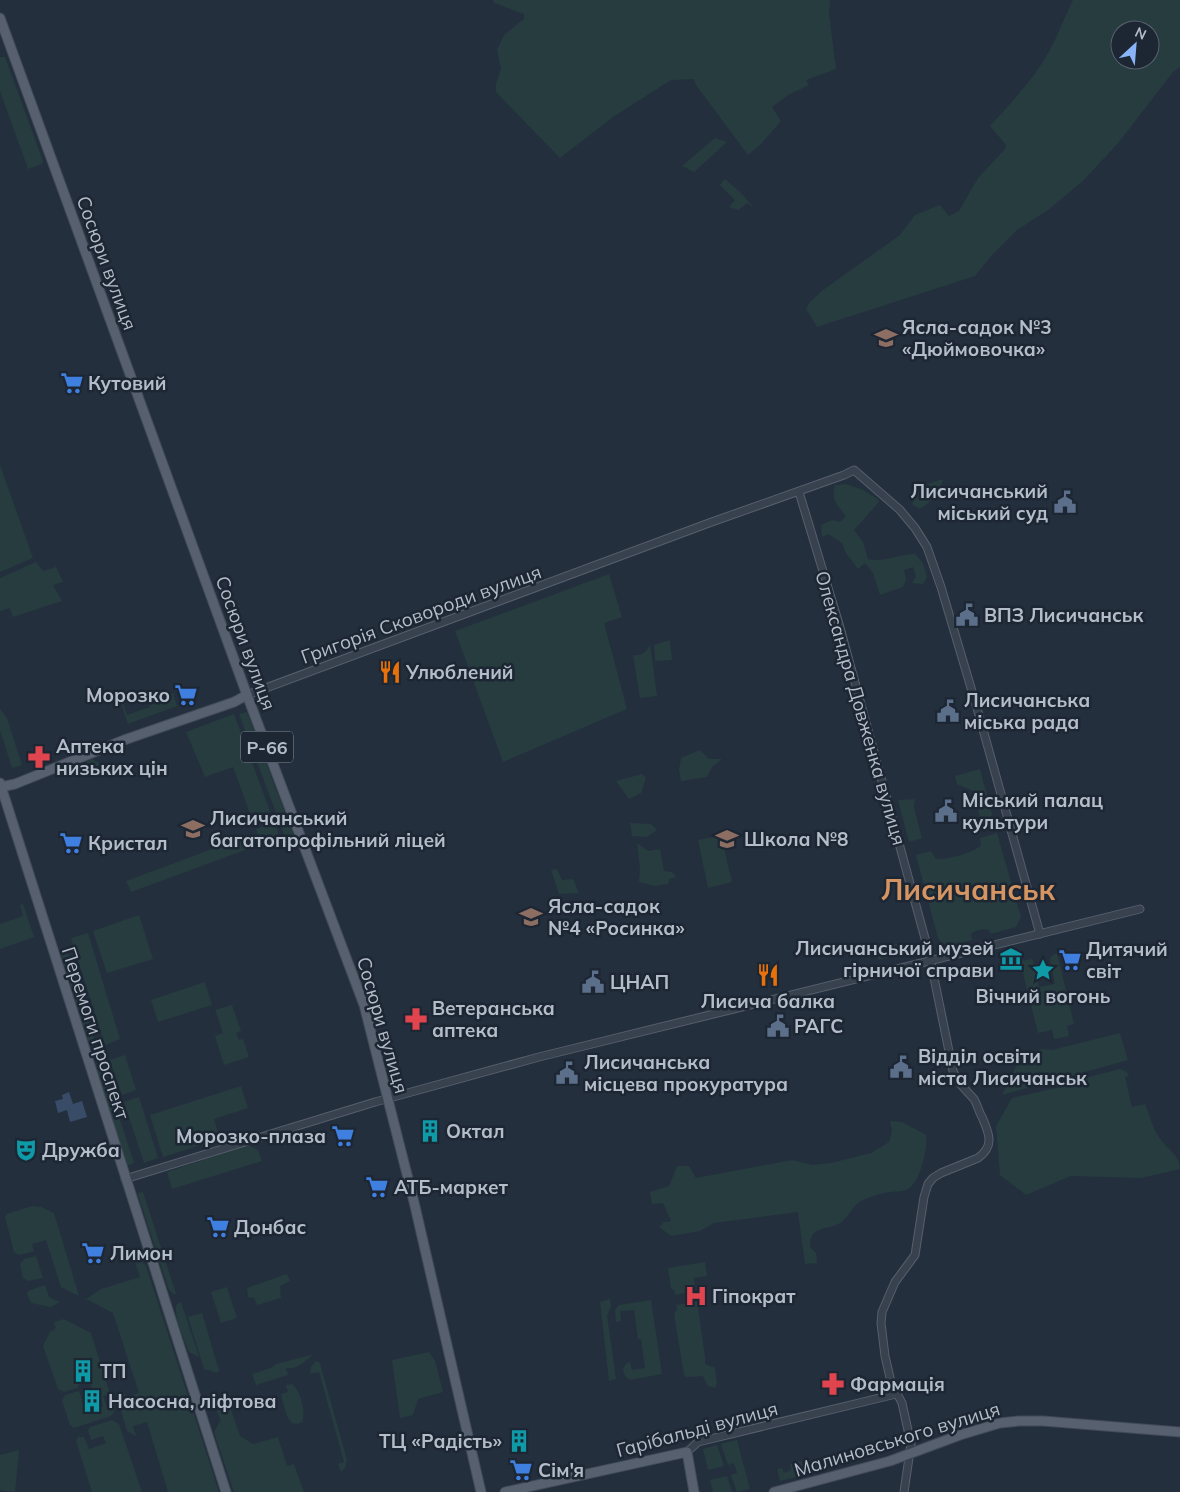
<svg xmlns="http://www.w3.org/2000/svg" width="1180" height="1492" font-family="Mulish,sans-serif">
  <style>
    .green { fill: #263c3f; fill-rule: evenodd }
    .water { fill: #394c67 }
    .lines { fill: none; stroke-linecap: round; stroke-linejoin: round }
    .minor-casing { stroke: #565f6c; stroke-width: 9 }
    .major-casing { stroke: #414a57; stroke-width: 11 }
    .minor { stroke: #38414e; stroke-width: 7 }
    .major { stroke: #56606e; stroke-width: 9 }
    .labels { text-anchor: middle; dominant-baseline: central; stroke-width: 5; stroke-linejoin: round; paint-order: stroke }
    .shield { fill: #1d2633; stroke: #878f9c; stroke-width: 1 }
    .shield-label { font-size: 18px; font-weight: bold; fill: #b4bcc9 }
    .street-label { font-size: 19px; fill: #b4bcc9; stroke: #1d2633 }
    .poi-label { font-size: 19px; font-weight: bold; fill: #b4bcc9; stroke: #1d2633; text-anchor: start }
    .town-label { font-size: 29px; font-weight: bold; fill: #d59563; stroke: #1d2633 }
  </style>
  <rect width="100%" height="100%" fill="#242f3e"/>
  <g class="green">
    <path d="M493 0H830L829 14 836 69 806 80 809 85 788 95 772 107 781 121 761 144 748 155 696 85 694 79 671 80 613 117 560 158 496 92V84L501 68 497 50 504 35 524 19V14L494 3Z"/>
    <path d="M1073 0H1180V67L1173 72 1119 142 1084 180 1048 210 1017 230 992 255 975 276 817 327 806 309 810 302 823 290 900 235 915 215 940 205 949 216 959 211 978 178 1005 149 1006 145 990 126C1009 105 1029 84 1044 60 1056 41 1063 20 1073 0ZM1120 30H1150V60H1120Z"/>
    <path d="M0 57H5L43 161 42 164 28 169 0 91Z"/>
    <path d="M715 138 727 142 694 172 682 166Z"/>
    <path d="M725 179 740 192 754 208 747 203 739 210 729 207 735 200 720 185Z"/>
    <path d="M0 465 33 558 0 572Z"/>
    <path d="M943 479C939 495 933 500 920 509L912 504 914 500 910 493 925 485Z"/>
    <path d="M846 484 863 490 878 499 879 502 854 530 863 542 868 559C885 563 898 554 915 554L923 563 927 577 923 584 912 583 916 576 913 567 904 570 906 580 903 587 880 595 873 573 865 563 858 569 846 553 842 543 828 534 822 537 821 525 832 520 840 522 846 516C837 505 831 500 835 485Z"/>
    <path d="M36 562 43 571 56 567 63 582 53 585 62 601 13 617 10 608 0 611V578Z"/>
    <path d="M609 574 622 617 604 623 627 709 503 762 455 631Z"/>
    <path d="M670 640 672 660 655 661 654 645Z"/>
    <path d="M650 644 657 696 640 698 633 655C642 656 647 652 650 644Z"/>
    <path d="M173 693 177 706 128 724 121 703H123L127 715 150 707 148 702Z"/>
    <path d="M0 709 7 718 22 765 12 768 0 730Z"/>
    <path d="M247 712 293 834V840L287 842 239 714Z"/>
    <path d="M234 714 270 811 268 816 253 822 233 767 205 777 186 732Z"/>
    <path d="M700 750 709 759H722L712 767 707 777 681 781 679 770 681 758Z"/>
    <path d="M92 759 99 763 98 772 93 777 80 773 78 769 80 765Z"/>
    <path d="M980 769 993 818 981 822 973 791 957 784 955 776Z"/>
    <path d="M642 774 646 778 641 793 629 799 616 781Z"/>
    <path d="M915 799 914 808 922 838 909 842 898 800Z"/>
    <path d="M630 823 651 824 657 830 647 837 632 836Z"/>
    <path d="M271 824 276 826 280 838 262 844 256 829Z"/>
    <path d="M997 833 1021 917 1016 927 991 934 989 930C984 928 975 930 971 934L972 940 949 946 941 942 938 938 916 855 931 851 935 858C943 862 976 852 981 845L980 838Z"/>
    <path d="M250 835 256 846 131 892 126 881Z"/>
    <path d="M721 835 732 882 708 888 698 840Z"/>
    <path d="M637 843 648 851 660 849 664 871 672 872 676 877 669 879 668 884 655 886 639 882 640 868Z"/>
    <path d="M557 869 562 880 573 879 579 893 559 894 551 870Z"/>
    <path d="M23 904 34 937 0 949V924L23 916 20 905Z"/>
    <path d="M139 915 153 959 107 973 93 931Z"/>
    <path d="M88 933 120 1039 105 1045 71 938Z"/>
    <path d="M901 943 904 954 878 960 875 949Z"/>
    <path d="M67 949 95 1042 89 1044 60 952Z"/>
    <path d="M1057 953 1074 1024 1067 1026 1069 1036 1054 1039 1052 1030 1038 1033 1020 961 1033 959 1039 987 1055 984 1050 959 1052 956Z"/>
    <path d="M205 982 212 1005 158 1022 151 1000Z"/>
    <path d="M232 1005 241 1031 236 1033 239 1040 243 1039 249 1057 224 1065 215 1036 223 1033 215 1010Z"/>
    <path d="M1120 1033 1128 1060 1002 1095 1021 1056 1041 1049 1052 1050Z"/>
    <path d="M125 1055 136 1090 122 1095 110 1060Z"/>
    <path d="M103 1067 134 1163 127 1166 97 1070Z"/>
    <path d="M1120 1069 1127 1072 1129 1076 1125 1077 1132 1107 1145 1104C1150 1115 1153 1131 1161 1140 1168 1150 1180 1155 1180 1169L1141 1178 1071 1176 1026 1195 1000 1175 996 1126 1012 1098 1065 1086 1085 1078Z"/>
    <path d="M241 1086 248 1108 214 1119 220 1139 163 1157 150 1115Z"/>
    <path d="M139 1097 158 1158 144 1163 124 1102Z"/>
    <path d="M890 1121 902 1122 926 1135C928 1148 920 1185 906 1190 902 1192 895 1191 890 1192 882 1193 869 1197 861 1201 853 1206 849 1215 843 1221 830 1232 809 1223 810 1247L816 1253 817 1263 805 1264 798 1212 714 1223 700 1231 671 1236 659 1227 664 1222 671 1221 663 1203 652 1204 650 1192 669 1186 677 1166H689L696 1178 792 1160 812 1165 831 1163 871 1153 889 1142 892 1131Z"/>
    <path d="M248 1145 258 1150 262 1161 172 1189 167 1172Z"/>
    <path d="M143 1192 176 1294 175 1295 169 1290 138 1195V1193Z"/>
    <path d="M32 1206 41 1207 54 1213 79 1296 61 1287 46 1240 32 1244 34 1251 20 1255 14 1252 5 1217 7 1214Z"/>
    <path d="M36 1256 43 1278 28 1281 23 1278 20 1264 24 1259Z"/>
    <path d="M135 1262H142L146 1266 219 1492H168L147 1422 133 1426 136 1436 127 1431 116 1394 124 1392 126 1397 139 1393 113 1313 86 1299 101 1289 140 1277Z"/>
    <path d="M705 1262 707 1276 694 1278 695 1287 689 1288 685 1293 675 1295V1291L671 1288 668 1268Z"/>
    <path d="M287 1274 290 1281 280 1286 281 1298 257 1305 254 1298 248 1297 247 1288Z"/>
    <path d="M45 1285 49 1297 60 1302 51 1307 31 1303 27 1294 28 1291Z"/>
    <path d="M227 1287 237 1318 221 1323 211 1292Z"/>
    <path d="M610 1299 611 1307 607 1315 616 1379 609 1381 600 1302Z"/>
    <path d="M651 1300 662 1374 630 1380 625 1376 623 1369 627 1363 630 1362 632 1370 645 1368 641 1339H638L634 1310 620 1311 621 1321 616 1322 615 1310 619 1305Z"/>
    <path d="M697 1301 705 1357V1364L715 1368 717 1384 715 1388 708 1386 703 1376 687 1377 684 1375 674 1314 677 1309 676 1305Z"/>
    <path d="M181 1302 199 1357 189 1352C185 1341 172 1313 177 1304Z"/>
    <path d="M202 1313 219 1370 217 1373 204 1369 188 1317Z"/>
    <path d="M64 1319 91 1333 110 1394 103 1396 107 1408 113 1406 115 1411 111 1416 74 1428 70 1425 62 1401 65 1395 79 1391 86 1412 103 1406 98 1390 93 1391 87 1374 92 1372 90 1365 74 1371 79 1385 77 1388 64 1392 58 1389 43 1346 51 1330 53 1331 56 1327 54 1325 55 1322Z"/>
    <path d="M429 1352 435 1361 443 1392 418 1399 413 1415 400 1418 392 1360Z"/>
    <path d="M314 1354C305 1361 298 1370 286 1368L288 1375 256 1385 252 1374 271 1368 276 1364Z"/>
    <path d="M316 1361 320 1363 321 1367 347 1460 345 1468 341 1472 338 1464 344 1462 319 1372 310 1374 311 1367Z"/>
    <path d="M292 1384C300 1390 307 1413 302 1422 287 1431 284 1405 281 1394L288 1392 286 1385Z"/>
    <path d="M225 1399 228 1401 240 1436 253 1444 278 1437 287 1466 294 1464 304 1492H234L214 1432 220 1421 223 1428 217 1411Z"/>
    <path d="M112 1420 119 1424 142 1492H92L76 1441 78 1437H84L89 1449 106 1443 103 1436 91 1440 88 1430 90 1427Z"/>
    <path d="M737 1440 750 1489 737 1492 731 1475 737 1473 734 1463 728 1465 721 1444Z"/>
    <path d="M717 1445 724 1466 708 1470 703 1449Z"/>
    <path d="M19 1450 15 1492 0 1490V1455Z"/>
    <path d="M824 1459 827 1470 780 1481 777 1469 782 1468 784 1473 791 1470 790 1464 801 1461 803 1465Z"/>
    <path d="M727 1476 732 1492H713L710 1480Z"/>
  </g>
  <path class="water" d="M69 1092 73 1104 82 1101 87 1117 70 1122 67 1110 58 1113 55 1101 63 1099 62 1095Z"/>
  <g class="lines">
    <defs>
      <g id="minor">
        <path d="M799 492 839 624 929 953 953 1071C960 1086 964 1088 974 1099 977 1104 979 1112 982 1117 989 1133 995 1146 978 1158L941 1173 933 1178 928 1184 924 1197 915 1255 895 1282 882 1312 881 1323 885 1356 891 1382 902 1403 911 1444 904 1492"/>
        <path d="M247 695 709 523 844 475 854 470 900 510 915 528 927 547 941 587 977 708 1040 934"/>
        <path d="M125 1179 375 1102 539 1057 1140 909"/>
        <path d="M687 1452 698 1442 896 1394"/>
      </g>
      <g id="major">
        <path d="M0 18 247 695 364 1005 414 1202 481 1492"/>
        <path d="M0 783 226 1492"/>
        <path d="M1 787 15 784 124 740 234 702 247 695"/>
        <path d="M505 1492 687 1452 694 1492"/>
        <path d="M774 1492 890 1461 960 1435 1000 1423 1019 1421H1043L1180 1432"/>
      </g>
    </defs>
    <use href="#minor" class="minor-casing"/>
    <use href="#major" class="major-casing"/>
    <use href="#minor" class="minor"/>
    <use href="#major" class="major"/>
  </g>
  <defs>
    <symbol id="school-bare" viewBox="-9 -9 18 18"><path d="M0-5L7-2L0 1L-7-2ZM-4 1L0 2.5L4 1V4Q0 6-4 4Z" fill="#8d6e63" stroke="#1d2633" stroke-width="2.5" paint-order="stroke"/></symbol>
    <symbol id="supermarket-bare" viewBox="-9 -9 18 18"><path d="M-6-5.5h2.5l.6 2H6L4.5 2H-2.5L-4.4-4H-6ZM-1.5 3.2a1.3 1.3 0 1 0 .1 0ZM3 3.2a1.3 1.3 0 1 0 .1 0Z" fill="#3f7fe0" stroke="#1d2633" stroke-width="2.5" paint-order="stroke"/></symbol>
    <symbol id="civic-bare" viewBox="-9 -9 18 18"><path d="M-.6-6.5H3V-4.5H.6V-3L4-1V1h2V6H-6V1h2V-1L-.6-3ZM-1.2 2.5V6h2.4V2.5Z" fill="#5c6f8a" stroke="#1d2633" stroke-width="2.5" paint-order="stroke"/></symbol>
    <symbol id="restaurant-bare" viewBox="-9 -9 18 18"><path d="M-5-6h1v4h1v-4h1v4h1v-4h1v5L-1.5 .5V6h-2V.5L-5-1ZM5-6V6H3V1.5H1.5Q1.5-4 5-6Z" fill="#e8710a" stroke="#1d2633" stroke-width="2.5" paint-order="stroke"/></symbol>
    <symbol id="pharmacy-bare" viewBox="-9 -9 18 18"><path d="M-2-6h4v4h4v4h-4v4h-4v-4h-4v-4h4Z" fill="#e0444e" stroke="#1d2633" stroke-width="2.5" paint-order="stroke"/></symbol>
    <symbol id="museum-bare" viewBox="-9 -9 18 18"><path d="M0-6L6-3V-2H-6V-3ZM-5-1h2V3h-2ZM-1-1h2V3h-2ZM3-1h2V3H3ZM-6 4H6V6H-6Z" fill="#0f9aa8" stroke="#1d2633" stroke-width="2.5" paint-order="stroke"/></symbol>
    <symbol id="sight-bare" viewBox="-9 -9 18 18"><path d="M0-6L1.8-2.2L6-1.7L2.9 1.2L3.7 5.4L0 3.3L-3.7 5.4L-2.9 1.2L-6-1.7L-1.8-2.2Z" fill="#0f9aa8" stroke="#1d2633" stroke-width="2.5" paint-order="stroke"/></symbol>
    <symbol id="building-bare" viewBox="-9 -9 18 18"><path d="M-4-6H4V6H1V3H-1V6H-4ZM-2.5-4.3h1.7v1.8h-1.7ZM.8-4.3h1.7v1.8H.8ZM-2.5-1h1.7V.8h-1.7ZM.8-1h1.7V.8H.8Z" fill="#0f9aa8" stroke="#1d2633" stroke-width="2.5" paint-order="stroke"/></symbol>
    <symbol id="theatre-bare" viewBox="-9 -9 18 18"><path d="M-5-5.5Q0-4 5-5.5V0Q5 5 0 6Q-5 5-5 0ZM-3.3-2.5H-1v1.5H-3.3ZM1-2.5H3.3v1.5H1ZM-2.8 1Q0 5.5 2.8 1Z" fill="#0f9aa8" stroke="#1d2633" stroke-width="2.5" paint-order="stroke"/></symbol>
    <symbol id="hospital-bare" viewBox="-9 -9 18 18"><path d="M-5-5h3v3.5h4V-5h3V5h-3V1.5h-4V5h-3Z" fill="#e0444e" stroke="#1d2633" stroke-width="2.5" paint-order="stroke"/></symbol>
  </defs>
  <g fill-rule="evenodd">
    <use href="#school-bare" x="870" y="322" width="32" height="32"/>
    <use href="#supermarket-bare" x="56" y="367" width="32" height="32"/>
    <use href="#civic-bare" x="1049" y="486" width="32" height="32"/>
    <use href="#civic-bare" x="951" y="599" width="32" height="32"/>
    <use href="#restaurant-bare" x="374" y="656" width="32" height="32"/>
    <use href="#supermarket-bare" x="170" y="679" width="32" height="32"/>
    <use href="#civic-bare" x="932" y="695" width="32" height="32"/>
    <use href="#pharmacy-bare" x="23" y="741" width="32" height="32"/>
    <use href="#civic-bare" x="930" y="795" width="32" height="32"/>
    <use href="#school-bare" x="177" y="813" width="32" height="32"/>
    <use href="#school-bare" x="711" y="823" width="32" height="32"/>
    <use href="#supermarket-bare" x="55" y="827" width="32" height="32"/>
    <use href="#school-bare" x="515" y="901" width="32" height="32"/>
    <use href="#museum-bare" x="995" y="943" width="32" height="32"/>
    <use href="#supermarket-bare" x="1054" y="944" width="32" height="32"/>
    <use href="#sight-bare" x="1027" y="954" width="32" height="32"/>
    <use href="#restaurant-bare" x="752" y="959" width="32" height="32"/>
    <use href="#civic-bare" x="577" y="966" width="32" height="32"/>
    <use href="#pharmacy-bare" x="400" y="1003" width="32" height="32"/>
    <use href="#civic-bare" x="762" y="1010" width="32" height="32"/>
    <use href="#civic-bare" x="885" y="1051" width="32" height="32"/>
    <use href="#civic-bare" x="551" y="1057" width="32" height="32"/>
    <use href="#building-bare" x="414" y="1115" width="32" height="32"/>
    <use href="#supermarket-bare" x="327" y="1120" width="32" height="32"/>
    <use href="#theatre-bare" x="10" y="1134" width="32" height="32"/>
    <use href="#supermarket-bare" x="361" y="1171" width="32" height="32"/>
    <use href="#supermarket-bare" x="202" y="1211" width="32" height="32"/>
    <use href="#supermarket-bare" x="77" y="1237" width="32" height="32"/>
    <use href="#hospital-bare" x="680" y="1280" width="32" height="32"/>
    <use href="#building-bare" x="67" y="1355" width="32" height="32"/>
    <use href="#pharmacy-bare" x="817" y="1368" width="32" height="32"/>
    <use href="#building-bare" x="76" y="1385" width="32" height="32"/>
    <use href="#building-bare" x="503" y="1425" width="32" height="32"/>
    <use href="#supermarket-bare" x="505" y="1454" width="32" height="32"/>
  </g>
  <g class="labels">
    <rect class="shield" x="241" y="731.5" width="52" height="31" rx="4"/>
    <g class="shield-label">
      <text x="267" y="747">Р-66</text>
    </g>
    <g class="street-label">
      <text transform="translate(107 263) rotate(70)">Сосюри вулиця</text>
      <text transform="translate(421 614) rotate(-20)">Григорія Сковороди вулиця</text>
      <text transform="translate(246 643) rotate(70)">Сосюри вулиця</text>
      <text transform="translate(861 708) rotate(74)">Олександра Довженка вулиця</text>
      <text transform="translate(383 1025) rotate(74)">Сосюри вулиця</text>
      <text transform="translate(96 1033) rotate(72)">Перемоги проспект</text>
      <text transform="translate(697 1429) rotate(-15)">Гарібальді вулиця</text>
      <text transform="translate(897 1439) rotate(-17)">Малиновського вулиця</text>
    </g>
    <g class="poi-label">
      <text x="902" y="327">Ясла-садок №3<tspan x="902" dy="22">«Дюймовочка»</tspan></text>
      <text x="88" y="383">Кутовий</text>
      <text x="1048" y="491" text-anchor="end">Лисичанський<tspan x="1048" dy="22">міський суд</tspan></text>
      <text x="984" y="615">ВПЗ Лисичанськ</text>
      <text x="406" y="672">Улюблений</text>
      <text x="170" y="695" text-anchor="end">Морозко</text>
      <text x="964" y="700">Лисичанська<tspan x="964" dy="22">міська рада</tspan></text>
      <text x="56" y="746">Аптека<tspan x="56" dy="22">низьких цін</tspan></text>
      <text x="962" y="800">Міський палац<tspan x="962" dy="22">культури</tspan></text>
      <text x="210" y="818">Лисичанський<tspan x="210" dy="22">багатопрофільний ліцей</tspan></text>
      <text x="744" y="839">Школа №8</text>
      <text x="88" y="843">Кристал</text>
      <text x="548" y="906">Ясла-садок<tspan x="548" dy="22">№4 «Росинка»</tspan></text>
      <text x="994" y="948" text-anchor="end">Лисичанський музей<tspan x="994" dy="22">гірничої справи</tspan></text>
      <text x="1086" y="949">Дитячий<tspan x="1086" dy="22">світ</tspan></text>
      <text x="610" y="982">ЦНАП</text>
      <text x="1043" y="996" text-anchor="middle">Вічний вогонь</text>
      <text x="768" y="1001" text-anchor="middle">Лисича балка</text>
      <text x="432" y="1008">Ветеранська<tspan x="432" dy="22">аптека</tspan></text>
      <text x="794" y="1026">РАГС</text>
      <text x="918" y="1056">Відділ освіти<tspan x="918" dy="22">міста Лисичанськ</tspan></text>
      <text x="584" y="1062">Лисичанська<tspan x="584" dy="22">місцева прокуратура</tspan></text>
      <text x="446" y="1131">Октал</text>
      <text x="326" y="1136" text-anchor="end">Морозко-плаза</text>
      <text x="42" y="1150">Дружба</text>
      <text x="394" y="1187">АТБ-маркет</text>
      <text x="234" y="1227">Донбас</text>
      <text x="110" y="1253">Лимон</text>
      <text x="712" y="1296">Гіпократ</text>
      <text x="100" y="1371">ТП</text>
      <text x="850" y="1384">Фармація</text>
      <text x="108" y="1401">Насосна, ліфтова</text>
      <text x="502" y="1441" text-anchor="end">ТЦ «Радість»</text>
      <text x="538" y="1470">Сім'я</text>
    </g>
    <g class="town-label">
      <text x="968" y="889">Лисичанськ</text>
    </g>
  </g>
  <g transform="translate(1135 45) rotate(26)"><circle r="24" fill="#1d2633" stroke="#59626f"/>
  <path d="M0-4L9 19L0 12L-9 19Z" fill="#8ab4f8"/>
  <text y="-8" font-size="14" font-weight="bold" text-anchor="middle" fill="#b4bcc9">N</text>
  </g>
</svg>
